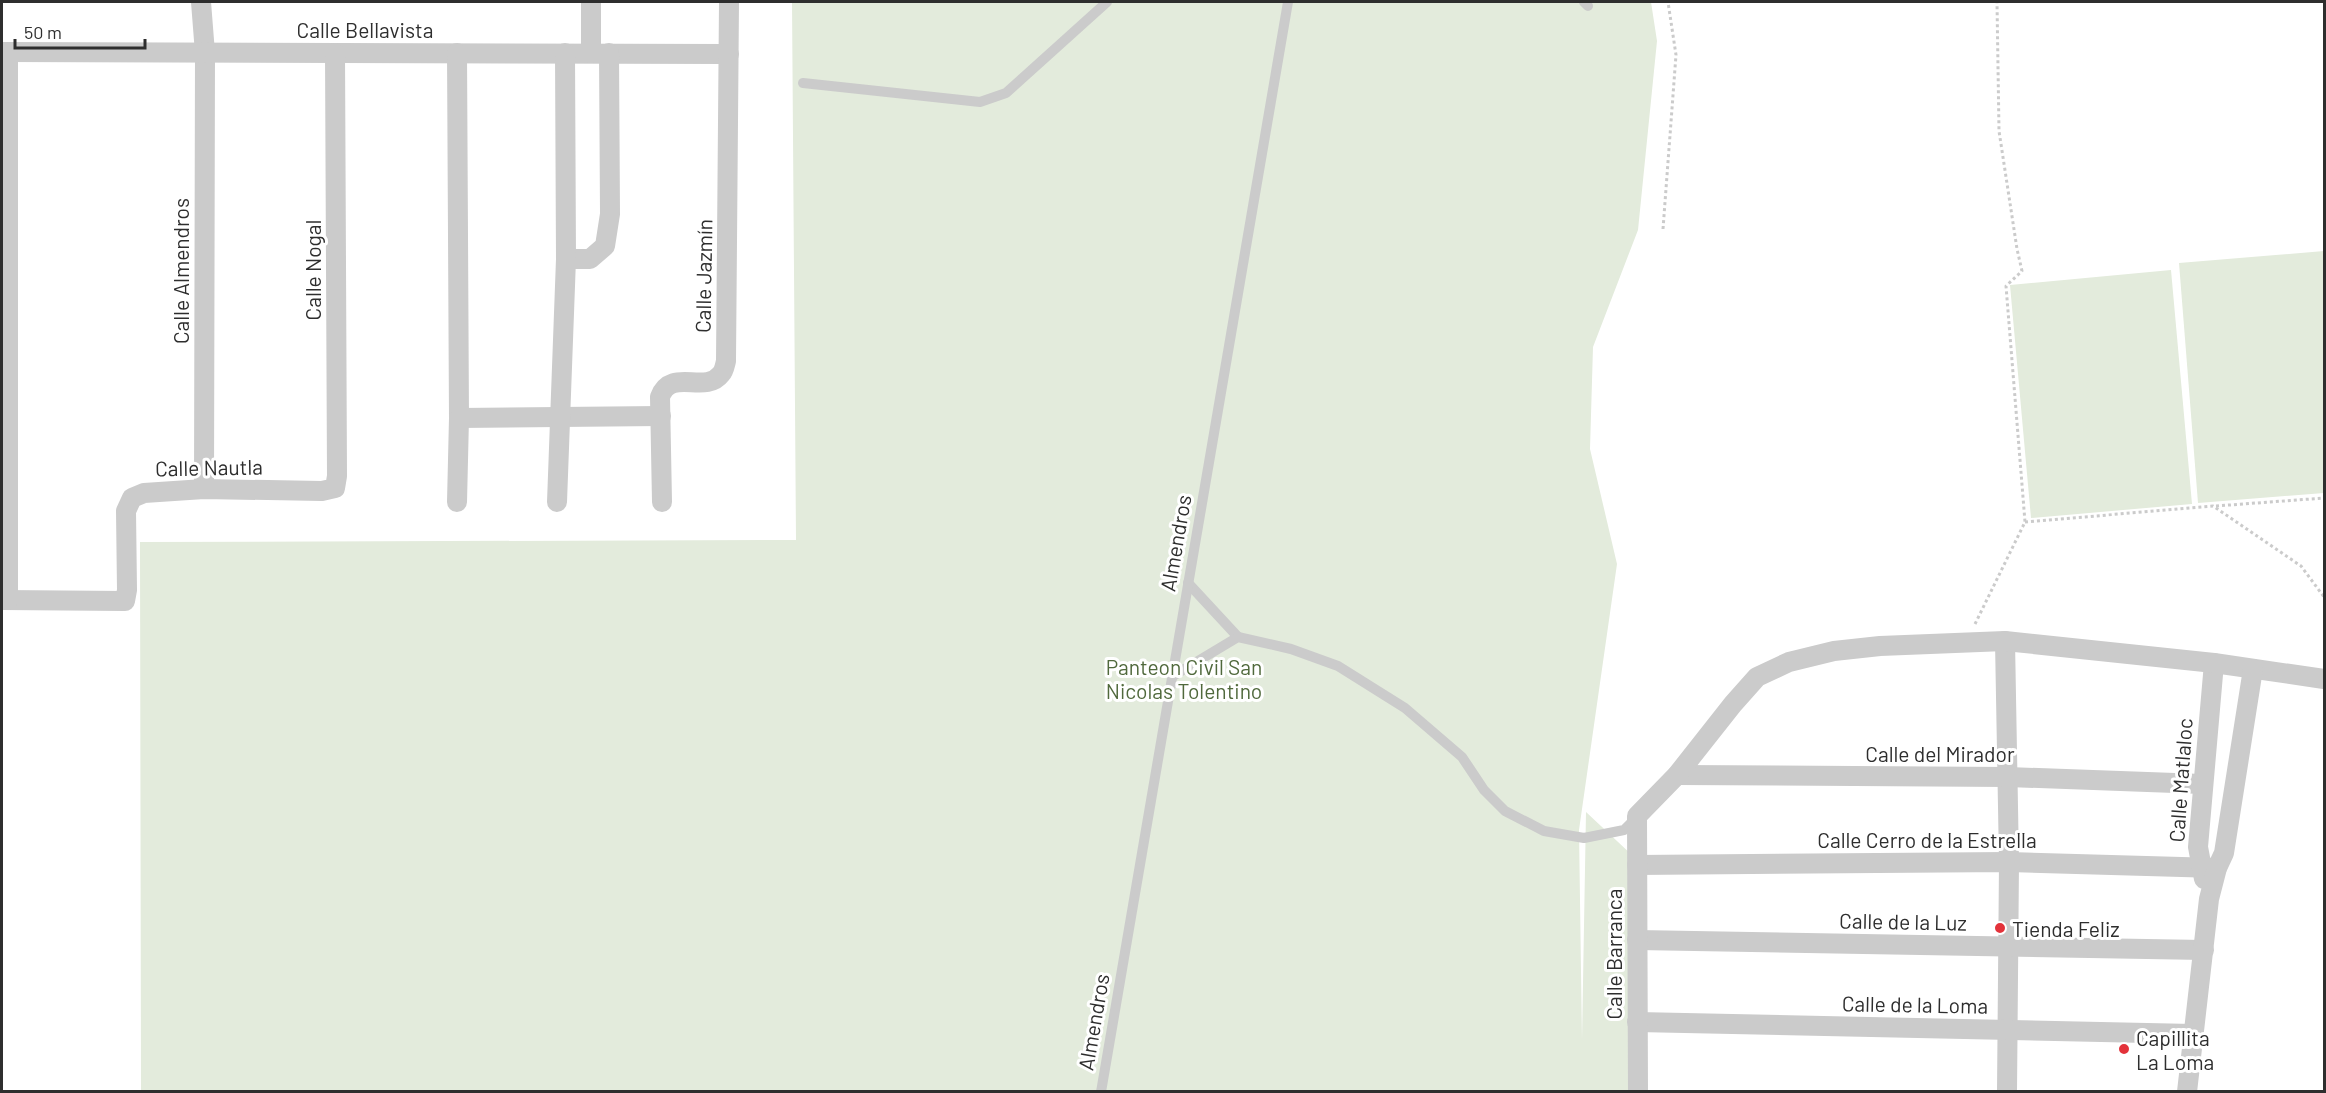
<svg xmlns="http://www.w3.org/2000/svg" width="2326" height="1093" font-family="Barlow,sans-serif">
  <style>
    .green { fill: #e3ebdc }
    .lines { fill: none; stroke-linecap: round; stroke-linejoin: round }
    .path { stroke: #cbcbcb; stroke-width: 3; stroke-dasharray: 3 3; stroke-linecap: butt }
    .lane { stroke: #cbcbcb; stroke-width: 10 }
    .street { stroke: #cbcbcb; stroke-width: 20 }
    .poi-dot { fill: #e3323a; stroke: #fff; stroke-width: 2 }
    .labels { text-anchor: middle; dominant-baseline: central; stroke-width: 6; stroke-linejoin: round; paint-order: stroke }
    .street-label { font-size: 21px; fill: #2e2e2e; stroke: #fff }
    .park-label { font-size: 21px; fill: #50693c; stroke: #fff }
    .poi-label { font-size: 21px; fill: #2e2e2e; stroke: #fff; text-anchor: start }
  </style>
  <rect width="100%" height="100%" fill="#fff"/>
  <g class="green">
    <path d="M792 2H1651L1657 41 1638 230 1593 347 1590 449 1617 564 1579 830 1582 1040 1586 812 1633 856 1628 1091H141L140 542 796 540Z"/>
    <path d="M2324 251V493L2198 503 2179 263Z"/>
    <path d="M2171 270 2192 504 2031 518 2010 285Z"/>
  </g>
  <g class="lines">
    <g class="path">
      <path d="M1663 229 1676 55 1668 2"/>
      <path d="M2216 506 2324 498"/>
      <path d="M2025 522 2213 506 2301 566 2324 597"/>
      <path d="M1975 624 2025 522 2006 286 2022 271 2017 249 1999 131 1997 2"/>
    </g>
    <g class="lane">
      <path d="M1584 2 1588 6"/>
      <path d="M803 83 980 102 1006 93 1107 2"/>
      <path d="M1188 583 1238 637"/>
      <path d="M1173 676 1238 637 1291 649 1338 666 1405 708 1462 757 1484 790 1505 811 1544 831 1584 838 1624 830 1636 818"/>
      <path d="M1101 1092 1288 2"/>
    </g>
    <g class="street">
      <path d="M201 2 205 53 204 489"/>
      <path d="M2 52 729 54"/>
      <path d="M457 53 459 418 457 502"/>
      <path d="M591 53V2"/>
      <path d="M566 259H590L605 246 610 214 609 53"/>
      <path d="M459 418 661 416"/>
      <path d="M557 502 566 259 565 53"/>
      <path d="M662 502 660 397C671 367 705 395 721 374 724 371 725 365 726 361L729 2"/>
      <path d="M2 600 125 601 127 590 126 511 132 498 144 493 204 489 322 491 335 488 337 476 335 53"/>
      <path d="M8 600V52"/>
      <path d="M2005 641 2009 862 2007 1092"/>
      <path d="M1677 775 2008 777 2202 784"/>
      <path d="M1637 865 2009 862 2217 868"/>
      <path d="M2204 879 2198 847 2214 663"/>
      <path d="M1637 940 2204 950"/>
      <path d="M1637 1022 2193 1034"/>
      <path d="M1638 1092 1637 816 1677 775 1733 704 1757 677 1789 662 1834 651 1880 646 2005 641 2214 663 2324 679"/>
      <path d="M2187 1092 2209 899 2217 868 2224 853 2253 669"/>
    </g>
  </g>
  <g class="poi-dot">
    <circle cx="2000" cy="928" r="6"/>
    <circle cx="2124" cy="1049" r="6"/>
  </g>
  <g class="labels">
    <g class="street-label">
      <text x="365" y="29">Calle Bellavista</text>
      <text transform="translate(312 270) rotate(-90)">Calle Nogal</text>
      <text transform="translate(180 271) rotate(-90)">Calle Almendros</text>
      <text transform="translate(703 276) rotate(-89)">Calle Jazmín</text>
      <text transform="translate(209 467) rotate(-1)">Calle Nautla</text>
      <text transform="translate(1175 543) rotate(-80)">Almendros</text>
      <text x="1940" y="753">Calle del Mirador</text>
      <text transform="translate(2180 780) rotate(-86)">Calle Matlaloc</text>
      <text x="1927" y="839">Calle Cerro de la Estrella</text>
      <text transform="translate(1903 921) rotate(1)">Calle de la Luz</text>
      <text transform="translate(1613 954) rotate(-90)">Calle Barranca</text>
      <text transform="translate(1915 1004) rotate(1)">Calle de la Loma</text>
      <text transform="translate(1093 1022) rotate(-80)">Almendros</text>
    </g>
    <g class="park-label">
      <text x="1184" y="666">Panteon Civil San<tspan x="1184" dy="24">Nicolas Tolentino</tspan></text>
    </g>
    <g class="poi-label">
      <text x="2012" y="928">Tienda Feliz</text>
      <text x="2136" y="1037">Capillita<tspan x="2136" dy="24">La Loma</tspan></text>
    </g>
  </g>
  <rect width="2326" height="1093" fill="none" stroke="#2e2e2e" stroke-width="6"/>
  <path d="M15 39v9h130v-9" fill="none" stroke="#2e2e2e" stroke-width="3"/>
  <text x="24" y="39" font-size="18" fill="#2e2e2e" stroke="#ffffff" stroke-width="4.5" paint-order="stroke">50 m</text>
</svg>
